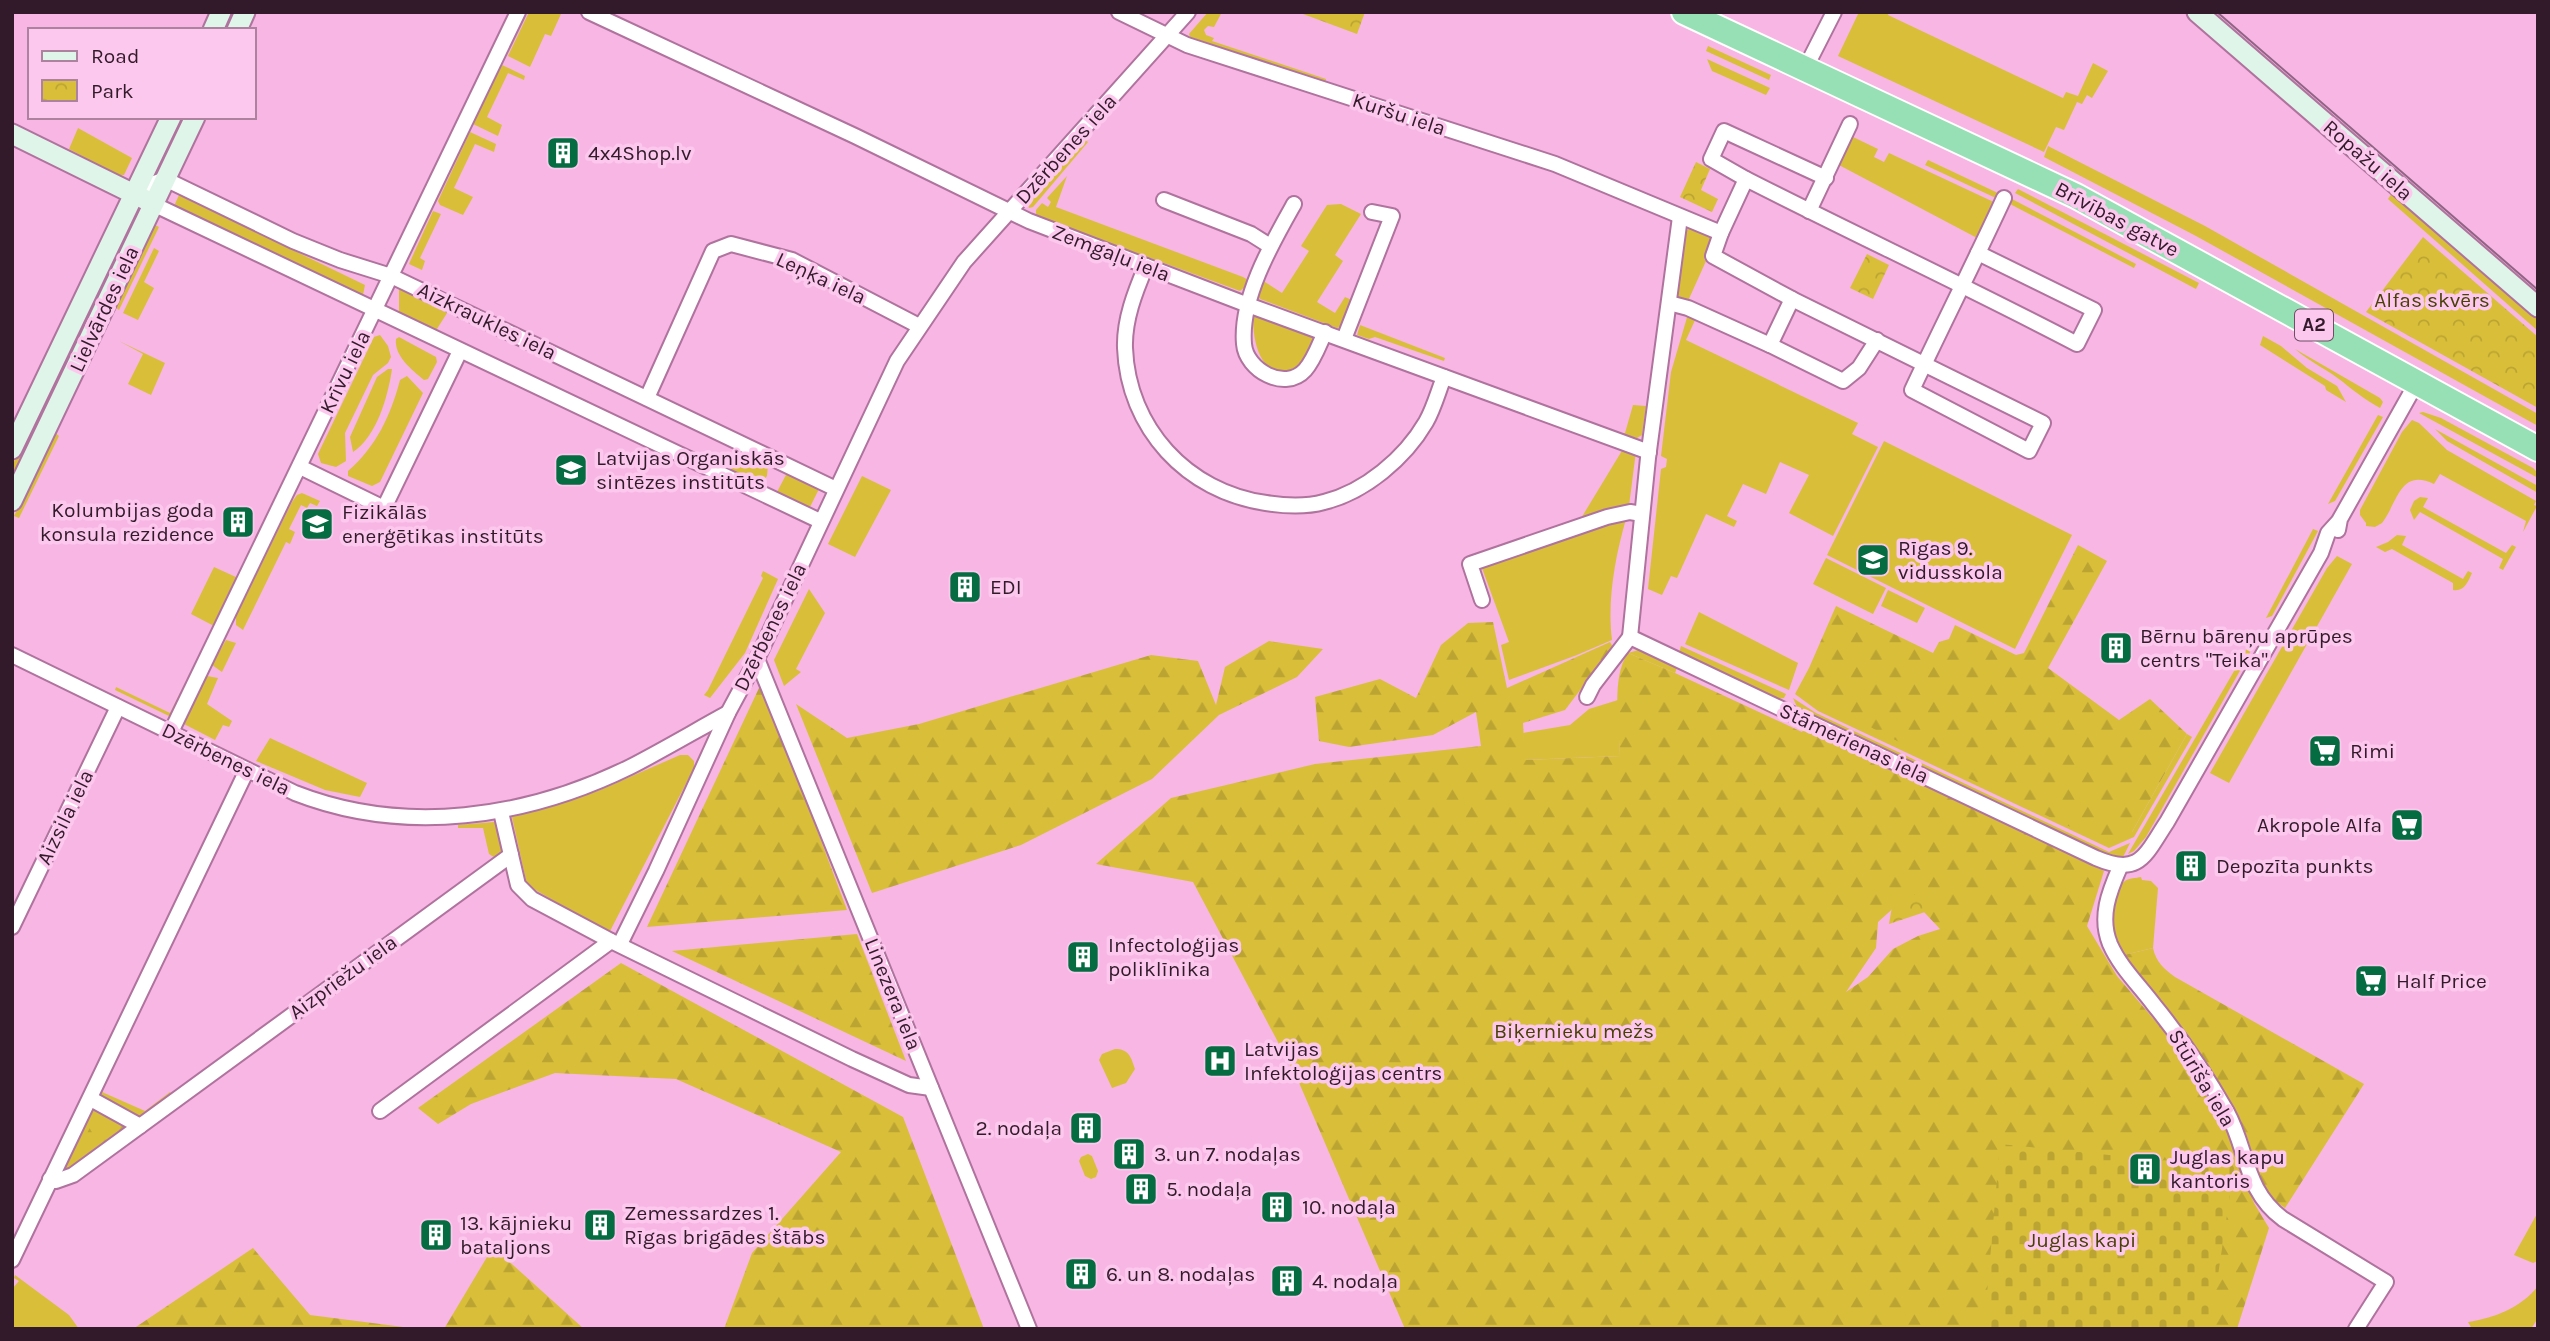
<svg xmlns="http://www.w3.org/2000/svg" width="2550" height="1341" font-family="Karla,sans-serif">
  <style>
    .green { fill: #d9bf39 }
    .forest { fill: url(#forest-firs); fill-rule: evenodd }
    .cemetery { fill: url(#cemetery-stones) }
    .park { fill: url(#park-crowns) }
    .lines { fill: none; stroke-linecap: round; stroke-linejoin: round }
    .street-casing { stroke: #af739e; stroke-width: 18 }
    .secondary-casing { stroke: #af739e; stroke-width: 23 }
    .highway-casing { stroke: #fff; stroke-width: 28 }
    .street { stroke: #fff; stroke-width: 14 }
    .secondary { stroke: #e0f5e9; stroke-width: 19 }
    .highway { stroke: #97dfb5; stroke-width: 24 }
    .tram { stroke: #906483; stroke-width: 2 }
    .labels { text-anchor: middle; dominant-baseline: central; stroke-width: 7; stroke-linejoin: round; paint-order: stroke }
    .shield { fill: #fdc8ed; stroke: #6f4e65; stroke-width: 2 }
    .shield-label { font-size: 19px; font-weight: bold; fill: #321a2b }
    .street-label { font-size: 21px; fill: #321a2b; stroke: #fdc8ed }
    .poi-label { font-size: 21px; fill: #321a2b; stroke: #fdc8ed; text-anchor: start }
    .park-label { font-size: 21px; fill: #4a4006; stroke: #fdc8ed }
  </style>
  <defs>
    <pattern id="forest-firs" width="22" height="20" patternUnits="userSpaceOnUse" patternTransform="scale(1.75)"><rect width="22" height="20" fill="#d9bf39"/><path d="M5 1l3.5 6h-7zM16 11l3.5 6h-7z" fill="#bba432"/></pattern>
    <pattern id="cemetery-stones" width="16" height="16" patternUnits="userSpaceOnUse" patternTransform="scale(1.75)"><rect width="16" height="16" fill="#d9bf39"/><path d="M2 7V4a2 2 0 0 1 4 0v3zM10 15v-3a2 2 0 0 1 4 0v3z" fill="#bba432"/></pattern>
    <pattern id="park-crowns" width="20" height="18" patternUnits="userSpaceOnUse" patternTransform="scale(1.75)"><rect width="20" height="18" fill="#d9bf39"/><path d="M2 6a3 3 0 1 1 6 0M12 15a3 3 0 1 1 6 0" fill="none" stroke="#bba432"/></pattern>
  </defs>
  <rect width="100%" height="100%" fill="#f7b6e4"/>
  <g class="green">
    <path d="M529 12 561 14 551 36 545 34 530 67 508 56Z"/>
    <path d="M1208 12H1222L1214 27 1208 26 1204 30 1206 35 1214 38 1212 41 1326 79V81L1190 37 1189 34Z"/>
    <path d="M1859 12H1889L1888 15 2063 98 2066 92 2078 96 2093 63 2108 71 2092 98 2087 95 2082 104 2077 102 2064 130 2056 127 2044 152 1838 56Z"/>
    <path d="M1708 46 1771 75 1769 80 1706 51Z"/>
    <path d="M1707 59 1770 88 1766 95 1712 71Z"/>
    <path d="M502 65 525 76 524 80 508 73 487 117 502 125 498 136 473 124Z"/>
    <path d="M78 128 132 158 124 175H112L80 162 82 156 69 149Z"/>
    <path d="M470 132 496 144 494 152 475 144 454 188 473 197 463 215 440 205 438 201Z"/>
    <path d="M1851 136 1878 149 1874 157 1884 162 1889 153 1998 204 1979 239 1837 164Z"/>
    <path d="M1085 140 1088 142 1033 207 1029 208 1028 203Z"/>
    <path d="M2048 146 2205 226 2538 414V426L2196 236 2044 157Z"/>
    <path d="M1928 160 2000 194 1998 199 1925 165Z"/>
    <path d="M1067 176 1056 207 1243 277 1248 280 1245 287 1240 291 1036 216V210L1042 203 1048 207 1051 202 1047 198Z"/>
    <path d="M2018 189 2199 283 2196 289 2015 193Z"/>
    <path d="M2392 193 2538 318V331L2388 199Z"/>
    <path d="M179 195 365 285 363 295 357 294 174 206Z"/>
    <path d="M2012 199 2136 264 2134 268 2010 204Z"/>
    <path d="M1341 204 1361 214 1335 255 1343 261 1317 302 1335 313 1345 297 1354 301 1343 326 1337 328 1260 299 1257 294 1260 283 1265 282 1282 293 1309 251 1301 246 1327 205Z"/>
    <path d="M433 211 441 214 420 258 425 261 422 270 409 264Z"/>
    <path d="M134 214 139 217 12 482V466Z"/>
    <path d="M153 224 159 227 119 310 115 307Z"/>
    <path d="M1690 228H1698L1714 234 1704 259 1706 261 1688 301 1684 302 1677 297V292L1684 232Z"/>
    <path d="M154 248 159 251 144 282 154 288 138 320 123 313Z"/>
    <path d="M399 288 449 310 435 332 399 314Z"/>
    <path d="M1254 313 1317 336 1302 368C1297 370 1290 373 1285 373 1258 374 1251 333 1254 313Z"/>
    <path d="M1688 314 1696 318 1686 340 1858 423 1852 434 1878 447 1833 536 1789 513 1809 475 1780 462 1766 494 1743 484 1727 516 1737 521 1734 527 1706 514 1677 578 1671 576 1662 595 1648 589 1661 469 1666 467 1667 459 1661 456 1671 372Z"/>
    <path d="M1360 325 1445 358 1444 361 1375 337 1369 339 1357 335Z"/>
    <path d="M380 335 388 346 391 357 388 363 373 375 345 433 346 461 336 467 321 463 318 454 374 337Z"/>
    <path d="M2263 336 2281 346 2307 368 2337 386 2346 402 2326 390 2325 386 2260 345Z"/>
    <path d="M399 337 436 357 437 362 428 379 424 380C412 370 394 356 396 339Z"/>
    <path d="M119 341 165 363 151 395 128 384 143 354Z"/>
    <path d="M2295 349 2380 398 2383 402 2380 408C2366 400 2355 392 2343 382 2328 370 2310 362 2295 349Z"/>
    <path d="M388 369H392C388 396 377 436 353 452L350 437 377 377Z"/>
    <path d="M407 376 423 393 380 482 372 486 348 476V471C376 447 391 415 400 380Z"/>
    <path d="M1633 405 1646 406 1642 435 1637 438 1621 434 1625 433Z"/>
    <path d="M2423 412 2441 418 2533 468 2538 473V478L2419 413Z"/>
    <path d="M2378 415 2383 417 2335 501 2328 504Z"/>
    <path d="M2412 420 2419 423 2447 450 2536 501 2534 505 2537 506 2523 532 2526 521 2440 474 2434 484C2400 468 2398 502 2382 523L2375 527 2366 526V523L2360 515V510L2402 432Z"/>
    <path d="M2435 429 2538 486V493L2447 441Z"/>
    <path d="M55 433 59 436 19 518 14 516Z"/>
    <path d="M1884 441 2072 535 2015 649 1827 555Z"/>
    <path d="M1623 449 1636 451 1629 506 1580 520Z"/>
    <path d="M740 450 768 464 767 476 761 484 730 471Z"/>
    <path d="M787 473 819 489 809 509 777 492Z"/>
    <path d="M862 476 891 490 855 557 828 544Z"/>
    <path d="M302 493 320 501 317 506 310 503 307 508 301 505 289 529 295 532 290 544 286 542 243 630 236 625V616L292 502 297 495Z"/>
    <path d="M2420 497 2428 498 2423 507 2506 553 2512 545 2516 547 2503 570 2499 568 2503 559 2420 512 2414 520 2410 510 2414 501Z"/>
    <path d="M1626 519C1615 557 1607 601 1612 640L1577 655 1509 680 1501 645 1509 642 1482 568 1593 527Z"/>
    <path d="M2313 529 2318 531 2272 616 2266 618Z"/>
    <path d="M2397 535 2406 536 2402 545 2463 579 2468 571 2472 573C2468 582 2464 592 2453 590V583L2392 549 2385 552 2376 547 2388 542Z"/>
    <path d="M2337 556 2352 564 2229 783 2210 773 2327 568Z"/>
    <path d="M1826 558 1886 588 1873 614 1813 584Z"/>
    <path d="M214 567 238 578 172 716H169L115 690 116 687 170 713 214 626 191 614Z"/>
    <path d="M763 571 778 579 745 653 710 698 704 695 708 690 763 578 761 576Z"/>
    <path d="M809 589 825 613 796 669 801 672 784 686 774 660Z"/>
    <path d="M1888 590 1925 608 1917 623 1881 606Z"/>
    <path d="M1699 612 1798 663 1789 690 1685 644Z"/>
    <path d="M226 640 236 643 222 672 212 665Z"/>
    <path d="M1681 646 1786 694 1784 698 1777 699 1679 653Z"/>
    <path d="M2248 647 2250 653 2146 837 2134 851 2128 854Z"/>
    <path d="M1642 649 1678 665 1675 673 1628 653Z"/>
    <path d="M1809 668 1976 762 2132 832 2187 734 2192 737 2134 837 2109 848 1818 711 1795 694Z"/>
    <path d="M207 676 218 678 207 704 232 721 229 727 223 725 215 740 184 724Z"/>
    <path d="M1793 698 1816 713 2109 852 2130 843 2123 857 2115 859 2103 855 1798 709Z"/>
    <path d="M1618 700 1620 756 1524 760 1523 733 1570 725 1589 709Z"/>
    <path d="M270 738 367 783 360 797 325 790 256 761Z"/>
    <path d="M680 755H688L694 761V768L609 933 527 885 512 817 598 791Z"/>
    <path d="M494 822 499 826 504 854 497 859 489 854 483 828H458V825Z"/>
    <path d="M2141 877 2142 880 2151 881 2158 888 2153 948 2124 955C2121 949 2116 942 2114 935 2110 921 2111 890 2125 881 2129 878 2136 878 2141 877Z"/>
    <path d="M127 1032 130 1034 102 1092 145 1111 170 1092 173 1096 144 1116 136 1117 99 1098 98 1095Z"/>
    <path d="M1115 1049C1129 1049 1131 1057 1135 1069L1126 1083 1112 1088 1099 1060 1102 1054Z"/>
    <path d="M95 1106 132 1128 67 1174 61 1169Z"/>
    <path d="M1088 1154 1092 1156 1098 1171 1096 1177 1091 1179 1085 1176 1079 1161 1081 1157Z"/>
    <path d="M2538 1212V1261L2533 1263 2514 1255Z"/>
    <path d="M15 1275 69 1315 79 1329H12V1289L19 1281 14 1278Z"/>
    <path d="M2538 1286V1318L2531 1329H2472L2468 1322C2494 1318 2521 1308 2538 1286Z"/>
  </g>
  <g class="forest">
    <path d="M2078 545 2107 561 2048 668 2119 720 2150 699 2187 734 2132 832 2106 844 1968 778 1809 695V668L1836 606 1933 653 1939 642 1949 639 1955 625 2016 655 2024 653Z"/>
    <path d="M1493 622 1507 688 1610 642 1613 647 1565 710 1523 723 1525 760 1620 756C1619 728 1611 676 1628 653L1675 673 1802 732 1805 726 2104 871 2087 926 2117 976 2163 1030 2222 1119 2254 1203 2269 1228 2237 1329H1405L1297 1078 1193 882 1096 864 1171 798 1315 764 1481 746 1476 712 1433 735 1349 747 1319 741 1315 697 1380 679 1416 698 1441 645 1468 623ZM1908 895 1940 929 1918 936 1893 949 1868 977 1846 992 1876 948 1878 922Z"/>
    <path d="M1269 641 1323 649 1297 677 1219 715 1152 779 1021 845 872 893 796 704 847 738 919 724 1151 655 1198 661 1216 705 1225 667Z"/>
    <path d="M759 688 765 691 847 910 647 927Z"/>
    <path d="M857 934 906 1061 672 951Z"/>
    <path d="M2153 948C2156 962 2164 969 2175 977L2364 1084 2285 1208C2252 1186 2258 1166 2246 1134 2222 1072 2164 1009 2124 955Z"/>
    <path d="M621 963 903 1117 984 1329H724L752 1253 841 1152 676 1079 555 1073 471 1104 438 1124 418 1108Z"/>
    <path d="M111 1117 129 1128 73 1169 75 1156 95 1118Z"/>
    <path d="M493 1247 584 1329H444Z"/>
    <path d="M253 1248 310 1315 419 1329H133Z"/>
  </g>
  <path class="cemetery" d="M2000 1144 2159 1160 2231 1162 2234 1168 2210 1329H1984Z"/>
  <g class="park">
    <path d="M1304 12H1365L1357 34 1303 14Z"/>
    <path d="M1696 162 1710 169 1701 190 1718 199 1712 212 1680 197Z"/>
    <path d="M2423 237 2538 337V408L2366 312Z"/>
    <path d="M1867 254 1889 265 1873 299 1850 288Z"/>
    <path d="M1894 895H1923L1928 911 1889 924Z"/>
  </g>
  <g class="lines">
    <defs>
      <g id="street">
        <path d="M589 12 855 136 1029 221 1248 305 1649 452"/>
        <path d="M1119 12 1187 45 1555 164 1721 233"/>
        <path d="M1805 69 1834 12"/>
        <path d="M1746 179 1711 159 1724 131 1826 178"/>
        <path d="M134 195 149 185 165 179 293 241 340 260 391 276 836 489"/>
        <path d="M1164 200 1251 234 1270 246"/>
        <path d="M153 204 820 521"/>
        <path d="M1294 204C1272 243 1240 298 1244 344 1246 370 1285 392 1305 370 1314 360 1319 345 1325 332"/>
        <path d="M1809 211 1850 124"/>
        <path d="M1146 266C1135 292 1124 320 1125 348 1128 428 1187 492 1266 503 1285 506 1306 507 1324 502 1365 492 1405 458 1426 422 1434 408 1438 392 1444 377"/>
        <path d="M1792 299 2043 423 2029 451 1912 390C1942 326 1974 263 2004 198"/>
        <path d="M1669 303 1688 308 1770 345 1792 299 1713 256 1721 233 1746 179C1856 235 1968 287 2077 344L2094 310 1978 253"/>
        <path d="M1344 339 1392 216 1372 212"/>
        <path d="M1770 345 1843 381 1859 368 1877 340"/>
        <path d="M647 398 713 251 731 244 792 260 919 326"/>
        <path d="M300 467 384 508 460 351"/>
        <path d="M2338 530 2340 519 2417 382"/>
        <path d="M1482 600 1470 564 1607 517 1630 512 1642 514"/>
        <path d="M1630 637 2096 858C2140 877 2145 855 2167 822L2321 553 2328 533 2338 522"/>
        <path d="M1630 637 1648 458 1680 217"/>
        <path d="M12 655 295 793C405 836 526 818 630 767 663 750 695 731 728 713"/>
        <path d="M757 659 1029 1329"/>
        <path d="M1587 697 1593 685 1630 637"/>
        <path d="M171 732 518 12"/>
        <path d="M501 812 518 885 532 899 611 941 852 1059 909 1085 931 1088"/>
        <path d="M2120 867C2109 892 2099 917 2110 944 2120 967 2139 985 2154 1005 2181 1038 2206 1075 2227 1112 2248 1150 2244 1190 2283 1219L2386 1282 2356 1329"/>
        <path d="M12 927 118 707"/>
        <path d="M620 944 656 871 728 713 757 659 897 361 964 262 1188 12"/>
        <path d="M91 1099 140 1126"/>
        <path d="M380 1111 611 941"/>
        <path d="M50 1179 56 1181 73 1175 511 855"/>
        <path d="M12 1260 247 770"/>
      </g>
      <g id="secondary">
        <path d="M2197 12 2538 307"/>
        <path d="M213 30 221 12"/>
        <path d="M237 30 245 12"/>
        <path d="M12 134 146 200"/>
        <path d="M12 449 171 117"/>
        <path d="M12 501 195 117"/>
      </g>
      <path id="highway" d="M1684 12 2076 196 2538 449"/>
    </defs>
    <use href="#street" class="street-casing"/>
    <use href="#secondary" class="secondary-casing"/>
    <use href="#highway" class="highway-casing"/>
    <use href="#street" class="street"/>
    <use href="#secondary" class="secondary"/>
    <use href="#highway" class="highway"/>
    <path class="tram" d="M2217 12 2538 290"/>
  </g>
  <defs>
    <symbol id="building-square" viewBox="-11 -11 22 22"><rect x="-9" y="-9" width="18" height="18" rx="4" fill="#056c42" stroke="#fdc8ed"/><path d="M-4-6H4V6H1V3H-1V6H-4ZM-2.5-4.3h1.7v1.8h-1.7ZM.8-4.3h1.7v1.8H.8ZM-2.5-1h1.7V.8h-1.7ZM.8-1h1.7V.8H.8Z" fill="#fff"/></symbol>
    <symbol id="university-square" viewBox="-11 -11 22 22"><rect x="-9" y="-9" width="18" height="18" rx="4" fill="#056c42" stroke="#fdc8ed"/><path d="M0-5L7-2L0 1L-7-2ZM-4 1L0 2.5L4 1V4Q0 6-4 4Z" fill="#fff"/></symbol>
    <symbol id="school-square" viewBox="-11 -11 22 22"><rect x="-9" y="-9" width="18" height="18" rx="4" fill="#056c42" stroke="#fdc8ed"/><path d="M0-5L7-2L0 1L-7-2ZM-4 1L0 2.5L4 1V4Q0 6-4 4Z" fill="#fff"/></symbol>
    <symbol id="supermarket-square" viewBox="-11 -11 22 22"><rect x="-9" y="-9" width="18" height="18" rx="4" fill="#056c42" stroke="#fdc8ed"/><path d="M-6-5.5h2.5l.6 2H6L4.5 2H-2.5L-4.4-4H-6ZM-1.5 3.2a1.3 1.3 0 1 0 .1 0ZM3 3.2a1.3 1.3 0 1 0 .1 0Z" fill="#fff"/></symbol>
    <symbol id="hospital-square" viewBox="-11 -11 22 22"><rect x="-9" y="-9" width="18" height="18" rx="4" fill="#056c42" stroke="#fdc8ed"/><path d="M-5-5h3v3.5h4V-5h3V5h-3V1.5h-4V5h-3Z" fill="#fff"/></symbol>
  </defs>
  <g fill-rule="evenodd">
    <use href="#building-square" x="544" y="134" width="38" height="38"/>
    <use href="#university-square" x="552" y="451" width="38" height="38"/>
    <use href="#building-square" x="219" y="503" width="38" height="38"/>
    <use href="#university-square" x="298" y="505" width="38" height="38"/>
    <use href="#school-square" x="1854" y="541" width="38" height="38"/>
    <use href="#building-square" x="946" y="568" width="38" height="38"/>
    <use href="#building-square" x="2097" y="629" width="38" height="38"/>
    <use href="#supermarket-square" x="2306" y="732" width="38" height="38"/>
    <use href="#supermarket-square" x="2388" y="806" width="38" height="38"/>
    <use href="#building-square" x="2172" y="847" width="38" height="38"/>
    <use href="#building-square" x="1064" y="938" width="38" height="38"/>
    <use href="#supermarket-square" x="2352" y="962" width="38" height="38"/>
    <use href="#hospital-square" x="1201" y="1042" width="38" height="38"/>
    <use href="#building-square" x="1067" y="1109" width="38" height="38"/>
    <use href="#building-square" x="1110" y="1135" width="38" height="38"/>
    <use href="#building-square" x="2126" y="1150" width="38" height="38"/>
    <use href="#building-square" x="1122" y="1170" width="38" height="38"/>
    <use href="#building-square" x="1258" y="1188" width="38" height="38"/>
    <use href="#building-square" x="581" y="1206" width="38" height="38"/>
    <use href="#building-square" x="417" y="1216" width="38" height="38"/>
    <use href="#building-square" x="1062" y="1255" width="38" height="38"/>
    <use href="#building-square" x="1268" y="1262" width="38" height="38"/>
  </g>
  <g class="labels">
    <rect class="shield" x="2295" y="309.5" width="38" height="31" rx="5"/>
    <g class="shield-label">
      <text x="2314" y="325">A2</text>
    </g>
    <g class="street-label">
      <text transform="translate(1399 114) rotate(18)">Kuršu iela</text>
      <text transform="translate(1066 149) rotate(-48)">Dzērbenes iela</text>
      <text transform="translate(2368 160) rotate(41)">Ropažu iela</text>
      <text transform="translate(2117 219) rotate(28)">Brīvības gatve</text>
      <text transform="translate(1111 253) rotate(21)">Zemgaļu iela</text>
      <text transform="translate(821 278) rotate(25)">Leņķa iela</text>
      <text transform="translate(104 309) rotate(-65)">Lielvārdes iela</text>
      <text transform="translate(487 321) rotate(26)">Aizkraukles iela</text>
      <text transform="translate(345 372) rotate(-64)">Krīvu iela</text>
      <text transform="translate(770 627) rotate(-64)">Dzērbenes iela</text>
      <text transform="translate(1854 743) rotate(25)">Stāmerienas iela</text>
      <text transform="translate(226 759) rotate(26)">Dzērbenes iela</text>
      <text transform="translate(65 817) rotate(-64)">Aizsila iela</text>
      <text transform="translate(343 977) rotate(-36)">Aizpriežu iela</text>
      <text transform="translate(893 994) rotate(68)">Linezera iela</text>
      <text transform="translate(2202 1078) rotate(59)">Stūrīša iela</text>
    </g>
    <g class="poi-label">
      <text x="588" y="153">4x4Shop.lv</text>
      <text x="596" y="458">Latvijas Organiskās<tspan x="596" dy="24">sintēzes institūts</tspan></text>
      <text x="214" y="510" text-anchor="end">Kolumbijas goda<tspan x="214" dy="24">konsula rezidence</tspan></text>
      <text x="342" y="512">Fizikālās<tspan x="342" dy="24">enerģētikas institūts</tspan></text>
      <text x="1898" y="548">Rīgas 9.<tspan x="1898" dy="24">vidusskola</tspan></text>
      <text x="990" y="587">EDI</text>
      <text x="2140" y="636">Bērnu bāreņu aprūpes<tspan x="2140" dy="24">centrs "Teika"</tspan></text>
      <text x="2350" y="751">Rimi</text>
      <text x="2382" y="825" text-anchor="end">Akropole Alfa</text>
      <text x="2216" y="866">Depozīta punkts</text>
      <text x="1108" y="945">Infectoloģijas<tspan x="1108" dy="24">poliklīnika</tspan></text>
      <text x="2396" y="981">Half Price</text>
      <text x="1244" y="1049">Latvijas<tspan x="1244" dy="24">Infektoloģijas centrs</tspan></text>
      <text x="1062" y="1128" text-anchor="end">2. nodaļa</text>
      <text x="1154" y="1154">3. un 7. nodaļas</text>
      <text x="2170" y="1157">Juglas kapu<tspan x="2170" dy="24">kantoris</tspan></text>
      <text x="1166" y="1189">5. nodaļa</text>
      <text x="1302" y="1207">10. nodaļa</text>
      <text x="624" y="1213">Zemessardzes 1.<tspan x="624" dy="24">Rīgas brigādes štābs</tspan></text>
      <text x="460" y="1223">13. kājnieku<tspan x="460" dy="24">bataljons</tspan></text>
      <text x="1106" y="1274">6. un 8. nodaļas</text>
      <text x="1312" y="1281">4. nodaļa</text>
    </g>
    <g class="park-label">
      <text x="2432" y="300">Alfas skvērs</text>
      <text x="1574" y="1031">Biķernieku mežs</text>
      <text x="2082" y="1240">Juglas kapi</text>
    </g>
  </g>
  <rect width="2550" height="1341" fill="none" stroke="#321a2b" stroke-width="28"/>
  <rect x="28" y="28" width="228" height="91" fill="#fdc8ed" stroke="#ac829f" stroke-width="2"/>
  <rect x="42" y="51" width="35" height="10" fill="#e0f5e9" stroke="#ac829f" stroke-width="2"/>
  <text x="91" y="63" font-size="21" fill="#321a2b">Road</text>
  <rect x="42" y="80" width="35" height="21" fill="url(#park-crowns)" stroke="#ac829f" stroke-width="2"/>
  <text x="91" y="98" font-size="21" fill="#321a2b">Park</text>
</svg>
